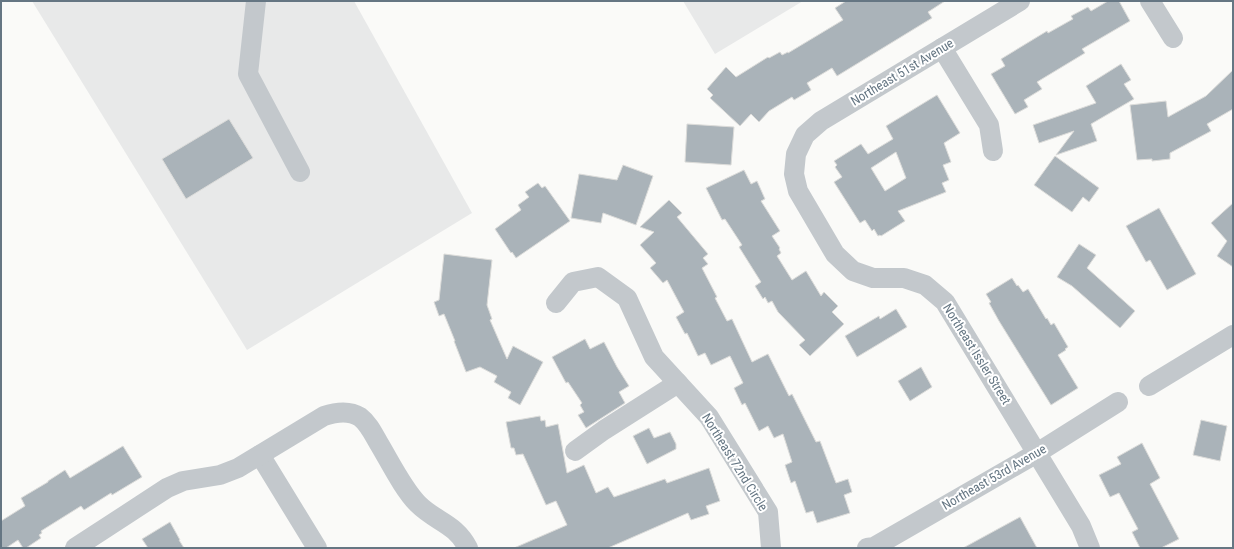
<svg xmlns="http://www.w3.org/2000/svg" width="1234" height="549" font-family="'Roboto Condensed',sans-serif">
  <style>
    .built { fill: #e8e9e9 }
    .building { fill: #aab3b9; stroke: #dcdcda; fill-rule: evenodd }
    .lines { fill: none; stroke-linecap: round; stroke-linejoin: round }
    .minor { stroke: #c3c8cc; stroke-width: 20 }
    .labels { text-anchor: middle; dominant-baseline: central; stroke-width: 4; stroke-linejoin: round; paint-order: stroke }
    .street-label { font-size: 13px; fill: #657683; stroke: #fff }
  </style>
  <rect width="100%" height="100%" fill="#fafaf8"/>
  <g class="built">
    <path d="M32 1H354L472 213 247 350Z"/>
    <path d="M683 1H803L715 54Z"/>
  </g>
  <g class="building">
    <path d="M846 1H945L928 12 932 18 837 76 832 68 807 83 811 90 794 100 792 97 769 111 759 122 751 114 740 126 710 98 713 95 707 89 726 67 736 77 768 57 769 58 780 52 782 55 788 52V53L843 20 835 8Z"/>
    <path d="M1108 1H1119L1130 21 1082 49 1085 53 1037 82 1042 89 1024 100 1028 107 1015 114 991 74 1005 66 1001 59 1047 31 1048 33 1073 19 1071 16 1088 7 1091 11Z"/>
    <path d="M1121 64 1131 80 1124 84 1134 99 1091 124 1097 141 1056 155 1074 131 1039 143 1033 125 1096 103 1086 86Z"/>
    <path d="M1233 70V109L1207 124 1211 131 1170 153V159L1152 161V159L1137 160 1130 105 1166 101 1168 117 1206 96Z"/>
    <path d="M937 95 960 133 944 143 951 162 943 165 949 180 942 183 946 192 898 211 905 221 881 236 880 235 878 236 874 229 872 231 865 220 860 223 834 182 842 177 835 167 837 165 834 161 861 144 868 154 893 139 886 126ZM896 152 906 178 885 191 871 168Z"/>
    <path d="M229 119 253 158 186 199 162 159Z"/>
    <path d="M687 124 734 127 731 165 685 162Z"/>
    <path d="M1055 156 1099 188 1089 202 1083 197 1072 212 1034 185Z"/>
    <path d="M623 165 653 176 636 225 603 213 601 223 571 218 579 174 617 180Z"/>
    <path d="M744 170 751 184 757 181 765 199 761 201 780 231 772 236 780 248 779 249 781 253 777 256 792 280 806 271 821 296 824 292 838 306 832 312 844 324 810 356 799 345 805 340 778 312 772 301 768 303 765 297 763 299 755 286 761 282 739 247 742 245 725 219 722 220 706 188Z"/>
    <path d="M538 183 542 188 545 186 570 221 516 258 512 252 511 253 495 229 521 210 518 205 529 197 525 192Z"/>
    <path d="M669 200 682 213 677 217 708 254 703 258 708 264 702 268 717 297 715 298 727 321 732 319 752 362 768 354 789 396 792 394 816 442 820 441 836 483 848 479 852 492 844 495 850 513 817 523 813 511 806 513 795 481 791 483 785 465 792 462 783 434 774 438 768 426 759 431 745 403 742 405 734 388 743 383 730 356 711 365 705 353 698 356 687 333 685 334 676 317 684 312 667 280 663 283 650 268 656 263 640 245 654 232 640 227Z"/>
    <path d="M1233 203V267L1217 256 1227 241 1211 223Z"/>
    <path d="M1159 208 1196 274 1167 290 1150 260 1146 262 1126 226Z"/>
    <path d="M1079 244 1096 255 1087 268 1135 311 1120 328 1072 286 1057 277Z"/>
    <path d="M444 254 492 260 487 305 492 319 490 320 507 359 513 346 543 362 520 405 508 398 511 392 494 382 497 376 480 367 466 372 454 341H455L444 314 439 316 434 302 439 300Z"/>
    <path d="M1012 278 1017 286 1018 285 1023 292 1028 289 1046 319 1047 318 1051 325 1054 323 1068 347 1065 349 1066 350 1058 355 1078 388 1051 405 999 321 989 303 991 302 986 294Z"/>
    <path d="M896 309 907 327 857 357 845 336 879 316 880 319Z"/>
    <path d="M585 339 590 349 604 342 617 367 629 386 619 392 625 403 586 428 578 415 584 412 580 405 582 403 568 382 566 383 552 357Z"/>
    <path d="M921 367 932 387 910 401 898 381Z"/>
    <path d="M540 416 541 421 545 420 546 427 558 424 567 473 584 465 596 493 608 487 614 497 665 479 667 483 709 468 720 501 706 506 709 514 691 520 688 513 608 548H514L567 525 556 501 546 505 523 454 516 455 514 448H511L506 422Z"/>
    <path d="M1201 420 1227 426 1220 461 1193 455Z"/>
    <path d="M649 428 654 438 670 432 676 444V449L647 464 633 436Z"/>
    <path d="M1142 443 1160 478 1150 484 1179 539 1161 548H1140L1132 532 1138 529 1119 493 1110 497 1099 475 1121 464 1117 457Z"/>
    <path d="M123 446 142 477 112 495 111 493 84 510 81 506 41 531 42 533 39 535 41 538 26 548H23L18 540 6 548H1V521L25 506 21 498 48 482V481L65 470 70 478Z"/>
    <path d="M1020 517 1037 548H963Z"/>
    <path d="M170 522 180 540H179L184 548H148L142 539Z"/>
  </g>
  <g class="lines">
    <g class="minor">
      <path d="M256 1 248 74 300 172"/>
      <path d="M1020 1 821 121 805 135 796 154 794 174 798 191 835 254 853 271 873 278H904L925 285 945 302 1081 526 1090 548"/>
      <path d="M1150 1 1173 38"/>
      <path d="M942 48 989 125 993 151"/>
      <path d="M556 303 573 282 598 277 627 298 654 357 709 417 768 512 771 548"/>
      <path d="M1149 386 1233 335"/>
      <path d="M575 451 604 430 678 383"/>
      <path d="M260 455 317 548"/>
      <path d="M75 548 167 488 183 481 220 475 238 468 324 416C336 412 349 410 360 417 368 423 373 433 378 442 389 460 403 489 418 504 436 522 455 523 468 548"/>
      <path d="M867 548 874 547 1037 453 1118 402"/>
    </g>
  </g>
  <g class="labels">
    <g class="street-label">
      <text transform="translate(902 72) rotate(-31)">Northeast 51st Avenue</text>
      <text transform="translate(977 354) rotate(58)">Northeast Issler Street</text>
      <text transform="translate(735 462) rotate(58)">Northeast 72nd Circle</text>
      <text transform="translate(994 477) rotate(-30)">Northeast 53rd Avenue</text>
    </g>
  </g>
  <rect width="1234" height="549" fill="none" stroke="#657683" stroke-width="4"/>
</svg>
